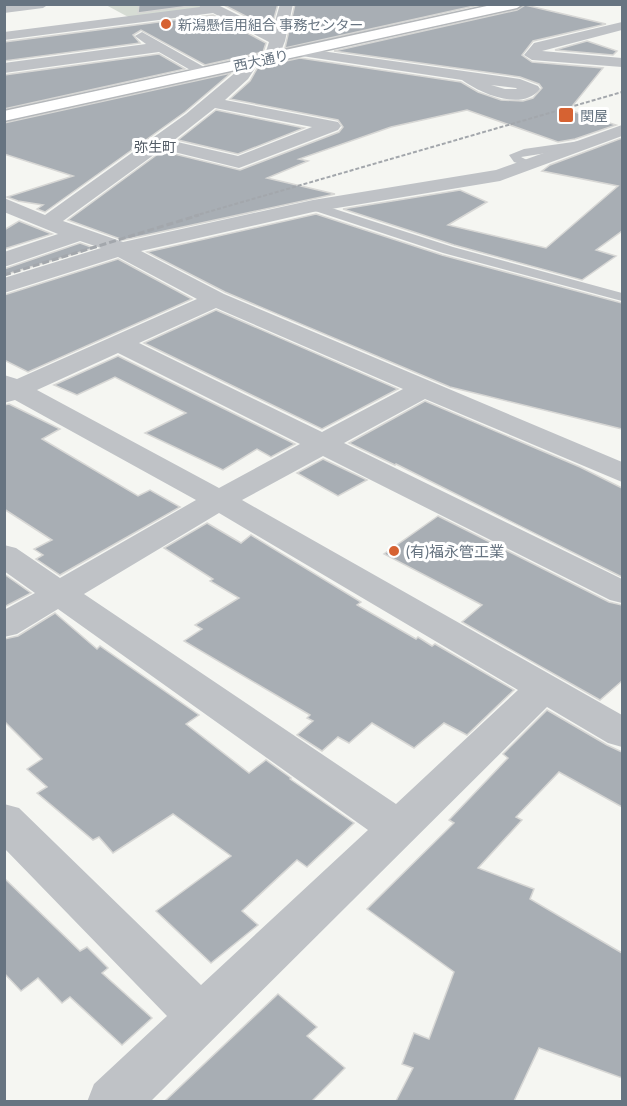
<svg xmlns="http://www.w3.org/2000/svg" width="627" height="1106" font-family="Lato,'Noto Sans JP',sans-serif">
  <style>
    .green { fill: #d6dcd4 }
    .building { fill: #a8aeb4; stroke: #d7d7d5; stroke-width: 1.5 }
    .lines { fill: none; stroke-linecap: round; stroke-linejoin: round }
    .highway-casing { stroke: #b4b7ba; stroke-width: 3 }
    .lane { fill: #bfc2c6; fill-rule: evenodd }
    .street { fill: #bfc2c6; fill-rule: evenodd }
    .highway { fill: #fff; fill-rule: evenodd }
    .rail-far1 { stroke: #a3a7ac; stroke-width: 2; stroke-dasharray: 4 2; stroke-linecap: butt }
    .rail { stroke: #a3a7ac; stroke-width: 3; stroke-dasharray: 7 3; stroke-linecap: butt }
    .poi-dot { fill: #d66232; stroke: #fff; stroke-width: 2 }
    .labels { text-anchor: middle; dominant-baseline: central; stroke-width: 6; stroke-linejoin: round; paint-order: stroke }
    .far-poi-label { font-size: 14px; fill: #677481; stroke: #fff; text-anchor: start }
    .far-street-label { font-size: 14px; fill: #677481; stroke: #fff }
    .far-neighbourhood-label { font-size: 14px; fill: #545d67; stroke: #fff }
    .poi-label { font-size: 15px; fill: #677481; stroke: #fff; text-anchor: start }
  </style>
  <rect width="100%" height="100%" fill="#f5f6f2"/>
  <path class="green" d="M199 4 208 9 132 19 106 5Z"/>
  <g class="building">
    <path d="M139 4H197V5L138 13Z"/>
    <path d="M222 4H278L271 29Z"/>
    <path d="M295 4H483L285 48Z"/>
    <path d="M525 5 606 24 533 41 522 55 532 62 603 68 569 110 616 125 575 139 558 142 467 110 391 127 299 159 308 161 267 178 335 194 123 240 68 220 162 151 240 170 339 132 343 127 338 120 230 99 250 81 258 67 300 58 461 82 478 92 501 100 523 101 533 98 542 88 539 84 520 77 334 51 517 10Z"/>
    <path d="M213 15 266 43 263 52 205 65 141 30 133 35 140 43 4 61V42Z"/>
    <path d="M587 41 617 51 613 55 555 50Z"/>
    <path d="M159 54 185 69 4 109V75Z"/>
    <path d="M231 73 185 112 45 212 37 209 43 205 18 201 7 197 73 176 4 154V123Z"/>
    <path d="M216 110 304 128 238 154 178 140Z"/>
    <path d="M622 138V231L596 250 616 256 582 280 454 245 343 209 460 190 487 202 448 225 546 248 618 186 542 171 550 165Z"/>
    <path d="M316 214 442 255 622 303V429L450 387 225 292 147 252Z"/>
    <path d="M19 221 52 234 4 249V230Z"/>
    <path d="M80 243 94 248 4 275V269Z"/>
    <path d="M118 259 192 299 28 372 4 360V295Z"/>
    <path d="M216 310 398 389 322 429 144 343Z"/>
    <path d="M118 356 295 444 271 457 257 449 223 470 145 433 186 413 115 377 77 395 54 385Z"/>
    <path d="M425 401 580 467 622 488V577L396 464 395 465 349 443Z"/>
    <path d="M9 404 60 429 42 439 138 496 150 490 180 507 60 575 36 559 43 555 34 549 52 540 4 509V405Z"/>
    <path d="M323 459 367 480 338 496 297 473Z"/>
    <path d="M438 516 609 602 622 605V681L600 700 462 622 482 605 384 554Z"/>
    <path d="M207 523 241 543 251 535 361 602 357 605 416 639 418 637 432 646 435 644 514 690 467 735 444 723 414 748 372 723 349 743 338 737 322 751 297 735 313 721 307 718 310 715 184 641 202 629 195 625 239 598 210 581 213 579 164 548Z"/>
    <path d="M4 574 31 593 4 607Z"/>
    <path d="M55 613 97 649 100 646 199 715 186 724 249 773 266 760 291 778 290 779 354 823 307 867 297 860 242 911 258 925 211 963 156 911 231 856 173 814 113 853 99 837 93 840 37 793 47 787 27 769 42 759 4 721V639L18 636Z"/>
    <path d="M547 710 607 745 622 752V807L559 772 516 817 522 820 478 868 534 889 530 899 622 953V1078L539 1048 514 1101H396L413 1068 402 1064 414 1033 429 1039 454 972 367 909 454 823 449 820 508 758 503 754Z"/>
    <path d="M4 878 80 951 87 947 108 968 102 973 152 1018 122 1045 70 997 62 1003 38 978 21 991 4 973Z"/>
    <path d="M278 994 317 1027 307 1036 345 1068 312 1101H165Z"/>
  </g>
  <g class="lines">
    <defs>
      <path id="highway" d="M496 4H523L517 8 4 121V111Z"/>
    </defs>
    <use href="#highway" class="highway-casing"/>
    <g class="lane">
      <path d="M580 141 590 144 585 147 521 157 535 164 529 167 514 162 509 155 524 149Z"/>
      <path d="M313 202 453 247 622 293V301L443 253 309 209V203Z"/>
    </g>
    <g class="street">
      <path d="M49 4 43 8 4 13V5Z"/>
      <path d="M199 4H216L272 32 280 4H293L285 41 277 61 272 63 264 58 269 42 213 13 4 40V32L200 7Z"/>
      <path d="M622 22V30L542 51 622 58V67L532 60 524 55 534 43Z"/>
      <path d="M142 32 213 72 205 77 199 75 159 52 4 73V63L146 44 135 36Z"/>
      <path d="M300 48 520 79 538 86 540 89C522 112 480 93 462 80L295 55 293 52 295 49ZM491 85 516 88 517 89H505Z"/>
      <path d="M251 57 259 62 248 79 225 100 338 122 341 126 338 130 239 168 162 149 63 221 123 242 313 200 496 170 622 125V136L500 181 313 212 141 251 224 294 622 462V482L425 399 344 443 622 579V603L610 600 323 456 242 500 622 715V747L608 743 547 707 150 1102H87L94 1084 167 1016 4 848V804L19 808 201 985 368 830 58 609 17 634 4 637V610L35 593 4 571V545L16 548 60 578 196 500 15 400 4 403V375L17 379 197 299 118 257 4 293V278L101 248 80 241 4 267V252L58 234 4 212V198L45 215 186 114 236 72 246 59ZM215 108 312 127 238 156 173 141ZM216 308 403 389 322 432 139 343ZM118 353 300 444 219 488 37 390ZM219 513 518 690 396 804 84 594Z"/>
    </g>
    <use href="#highway" class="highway"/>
    <path class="rail-far1" d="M194 216 622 92"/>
    <path class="rail" d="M4 275 199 215"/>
  </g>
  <g class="poi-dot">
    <circle cx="166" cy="24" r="6"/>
    <rect x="558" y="107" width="16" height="16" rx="3"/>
    <circle cx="394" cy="551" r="6"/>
  </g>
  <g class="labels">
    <g class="far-poi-label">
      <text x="178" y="24">新潟懸信用組合 事務センター</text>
      <text x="580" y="115">関屋</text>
    </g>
    <g class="far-street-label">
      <text transform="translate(261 60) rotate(-12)">西大通り</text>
    </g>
    <g class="far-neighbourhood-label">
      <text x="155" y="146">弥生町</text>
    </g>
    <g class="poi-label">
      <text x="406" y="551">(有)福永管工業</text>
    </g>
  </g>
  <rect width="627" height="1106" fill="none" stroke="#677481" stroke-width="12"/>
</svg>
